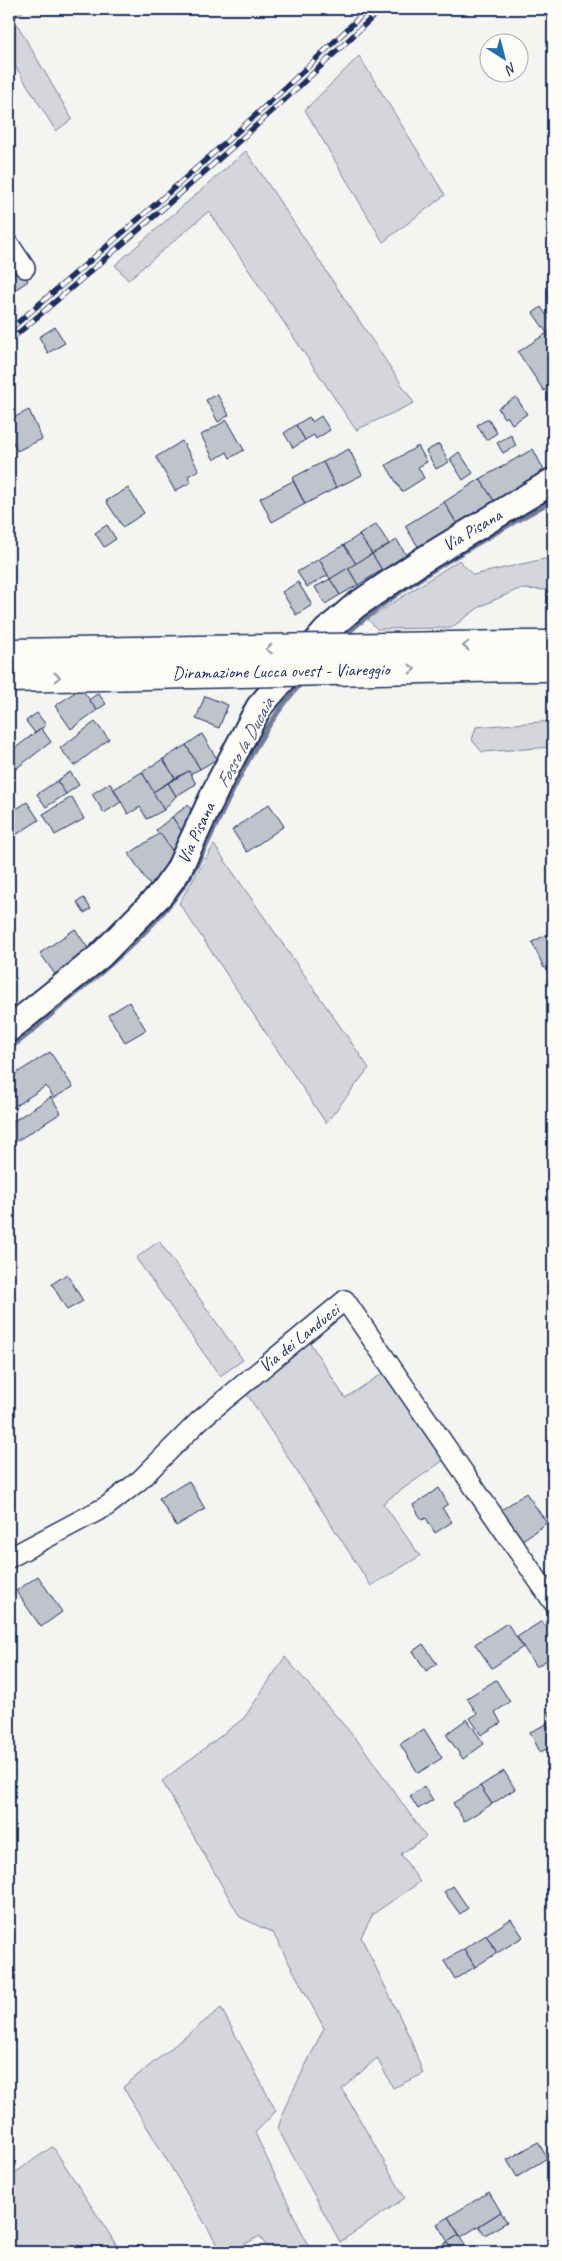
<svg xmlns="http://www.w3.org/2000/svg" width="562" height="2261" font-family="Caveat,sans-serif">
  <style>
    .green { fill: #d4d6db; stroke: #78829c }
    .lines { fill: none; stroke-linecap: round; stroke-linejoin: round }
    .stream { stroke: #717c98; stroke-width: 5 }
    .building { fill: #bfc3cc; stroke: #1b2f5e }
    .minor-casing { stroke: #1b2f5e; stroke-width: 22 }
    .major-casing { stroke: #1b2f5e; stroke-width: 29 }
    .highway-casing { stroke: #1b2f5e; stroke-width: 31 }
    .minor { stroke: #fdfcf7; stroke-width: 19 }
    .major { stroke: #fdfcf7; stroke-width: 25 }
    .highway { stroke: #fdfcf7; stroke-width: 28 }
    .rail-casing { stroke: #1b2f5e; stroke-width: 5.5 }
    .rail { stroke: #fdfcf7; stroke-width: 4; stroke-dasharray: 11; stroke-linecap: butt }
    .highway-bridge-casing { stroke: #1b2f5e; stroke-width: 31; stroke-linecap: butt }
    .highway-bridge { stroke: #fdfcf7; stroke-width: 28 }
    .oneway { stroke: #8c96aa }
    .labels { text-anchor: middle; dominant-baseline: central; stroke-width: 4; stroke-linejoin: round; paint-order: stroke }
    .street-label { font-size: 18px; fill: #1b2f5e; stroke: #fdfcf7 }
    .water-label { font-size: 19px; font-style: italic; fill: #46567b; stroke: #fdfcf7 }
  </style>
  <rect width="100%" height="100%" fill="#f4f4f1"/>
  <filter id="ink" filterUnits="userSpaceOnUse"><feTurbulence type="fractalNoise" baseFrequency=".02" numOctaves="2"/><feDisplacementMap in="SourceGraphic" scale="10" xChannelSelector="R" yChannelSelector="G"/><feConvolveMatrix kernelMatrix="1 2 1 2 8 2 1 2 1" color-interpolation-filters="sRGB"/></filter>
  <g filter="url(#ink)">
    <g class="green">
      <path d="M9 9H26L14 19 72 119 56 131 9 56Z"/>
      <path d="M359 56 445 195 383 242 305 110Z"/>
      <path d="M246 151 414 403 356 430 209 211 128 280 115 265Z"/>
      <path d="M544 559 553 560V590L519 589 481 606 451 628 377 629 368 619 459 560 473 575Z"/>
      <path d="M553 721V747L482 752 472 740 476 727Z"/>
      <path d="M214 845 369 1068 326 1123 179 903Z"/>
      <path d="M159 1241 243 1360 220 1376 136 1258Z"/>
      <path d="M307 1338 345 1398 385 1372 444 1460 383 1503 420 1556 371 1586 245 1391Z"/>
      <path d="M285 1657 362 1746 426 1837 401 1854 420 1882 373 1914 361 1937 411 2040 423 2074 393 2088 377 2058 342 2089 405 2198 340 2242 278 2129 284 2109 324 2028 273 1933 240 1917 162 1781 244 1718Z"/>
      <path d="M221 2008 276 2111 255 2133 311 2252H270L260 2236 230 2252H222L123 2087Z"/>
      <path d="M52 2147H53L121 2252H9V2177Z"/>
    </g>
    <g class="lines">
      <g class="stream">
        <path d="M342 638C405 581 480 542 553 500"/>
        <path d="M9 1048C26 1038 41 1023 56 1010 103 972 169 918 197 864 229 801 255 733 303 681"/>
      </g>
    </g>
    <g class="building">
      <path d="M9 252 28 281 9 294Z"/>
      <path d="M541 307 553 325V329L547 333 533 313Z"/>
      <path d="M55 327 65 343 48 353 39 337Z"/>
      <path d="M547 333 553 343V385L544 391 518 352Z"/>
      <path d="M217 394 229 415 218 422 206 400Z"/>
      <path d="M516 397 527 414 512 424 507 416 504 418 498 408Z"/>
      <path d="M29 410 42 439 17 451 9 434V420Z"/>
      <path d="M321 416 330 430 316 439 314 435 305 440 296 425 309 417 312 422Z"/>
      <path d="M488 419 497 433 486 440 477 425Z"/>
      <path d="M227 420 244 450 230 458 227 452 214 460 201 435Z"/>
      <path d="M296 425 305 440 293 448 284 433Z"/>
      <path d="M511 435 516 446 503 453 497 443Z"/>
      <path d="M182 441 199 470 188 476 191 482 175 491 156 457Z"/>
      <path d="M439 444 449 462 436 469 426 451Z"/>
      <path d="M418 446 427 462 418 467 424 478 402 492 386 465Z"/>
      <path d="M349 449 362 475 336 488 323 462Z"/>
      <path d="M533 449 545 472 494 501 480 479Z"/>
      <path d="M459 452 473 473 463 480 450 459Z"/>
      <path d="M323 462 336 488 305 504 292 478Z"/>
      <path d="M480 479 494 501 457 524 444 502Z"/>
      <path d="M293 481 305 504 272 522 260 498Z"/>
      <path d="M128 488 144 513 123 527 106 501Z"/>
      <path d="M444 502 457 524 419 548 405 526Z"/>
      <path d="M376 524 389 544 372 554 359 535Z"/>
      <path d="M107 525 116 539 104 547 95 533Z"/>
      <path d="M359 535 372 554 356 564 344 545Z"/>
      <path d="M397 540 406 555 382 570 372 554Z"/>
      <path d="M344 545 356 564 330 579 319 559Z"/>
      <path d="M372 554 382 570 358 585 348 568Z"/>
      <path d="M319 559 328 575 307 587 297 572Z"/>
      <path d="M348 568 358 585 340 595 330 579Z"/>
      <path d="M330 579 340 595 325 604 315 587Z"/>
      <path d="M298 582 312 605 296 615 282 592Z"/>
      <path d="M81 688 97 710 71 729 55 706Z"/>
      <path d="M98 693 106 704 97 710 89 700Z"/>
      <path d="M205 696 228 705 219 728 196 719Z"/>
      <path d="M37 713 46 725 35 733 26 721Z"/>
      <path d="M95 722 109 739 74 766 60 748Z"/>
      <path d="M41 728 51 742 9 774V753Z"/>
      <path d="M202 734 217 759 200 769 186 745Z"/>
      <path d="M186 745 200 769 190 774 189 771 175 778 163 759Z"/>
      <path d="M163 759 175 778 153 792 142 772Z"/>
      <path d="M189 771 196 784 176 796 168 783Z"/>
      <path d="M70 772 79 785 66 794 57 781Z"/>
      <path d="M142 772 164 810 147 819 140 807 128 814 114 789Z"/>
      <path d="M57 781 66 794 46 807 37 794Z"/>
      <path d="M110 783 121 802 104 813 92 794Z"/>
      <path d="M168 783 176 796 164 810 153 792Z"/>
      <path d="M72 797 84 819 55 835 43 814Z"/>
      <path d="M27 802 39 820 11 838 9 814Z"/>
      <path d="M269 804 284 826 247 852 232 830Z"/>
      <path d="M188 805 197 819 187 839 172 817Z"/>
      <path d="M172 817 187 839 177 858 156 830Z"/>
      <path d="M160 833 177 858 151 887 129 854Z"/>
      <path d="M84 898 91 909 84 913 77 902Z"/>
      <path d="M75 929 91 953 57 977 40 953Z"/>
      <path d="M548 934 553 946V963L544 968 532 942Z"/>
      <path d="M129 1002 146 1030 125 1042 108 1015Z"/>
      <path d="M50 1052 73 1087 54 1098 46 1086 9 1110V1078Z"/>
      <path d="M51 1097 61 1113 12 1144 9 1140V1124Z"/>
      <path d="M67 1274 83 1301 67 1310 52 1284Z"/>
      <path d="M189 1481 205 1509 176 1526 159 1498Z"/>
      <path d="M439 1488 448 1504 442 1508 452 1522 435 1533 426 1518 422 1520 413 1505Z"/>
      <path d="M526 1493 547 1523 521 1541 500 1511Z"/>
      <path d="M38 1576 62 1612 41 1627 16 1591Z"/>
      <path d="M542 1621 553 1638V1656L536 1667 517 1637Z"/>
      <path d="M507 1623 523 1647 492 1668 475 1644Z"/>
      <path d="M423 1644 437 1664 426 1671 413 1651Z"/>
      <path d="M496 1680 510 1702 495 1712 501 1723 481 1735 470 1718 477 1714 467 1698Z"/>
      <path d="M553 1709V1738L546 1723 552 1720 548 1712Z"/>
      <path d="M467 1719 484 1744 463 1759 446 1734Z"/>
      <path d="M547 1724 553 1738V1746L540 1752 530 1732Z"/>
      <path d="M424 1729 442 1758 418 1773 400 1744Z"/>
      <path d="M504 1771 515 1789 492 1804 480 1786Z"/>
      <path d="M424 1786 433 1800 418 1809 410 1796Z"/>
      <path d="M480 1786 492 1804 464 1821 453 1803Z"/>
      <path d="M453 1886 468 1908 460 1914 444 1892Z"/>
      <path d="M511 1919 523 1937 497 1953 486 1935Z"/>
      <path d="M486 1935 497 1953 475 1967 464 1949Z"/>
      <path d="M464 1949 475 1967 455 1979 444 1961Z"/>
      <path d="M538 2142 547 2158 517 2177 507 2160Z"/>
      <path d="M489 2192 501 2212 461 2237 448 2217Z"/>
      <path d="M501 2212 507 2222 485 2235 479 2226Z"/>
      <path d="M448 2217 459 2235 448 2242 437 2224Z"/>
      <path d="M459 2235 469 2250 466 2252H453L447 2242Z"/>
      <path d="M447 2242 453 2252H431Z"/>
    </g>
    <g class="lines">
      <defs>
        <g id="minor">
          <path d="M9 244 25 268"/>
          <path d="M9 1558 107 1506 140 1480 200 1420 345 1300 553 1602"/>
        </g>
        <path id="major" d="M9 1029 100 956 162 893 178 871 220 781 259 707 326 631 355 606 423 560 553 481"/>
        <g id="highway">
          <path d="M515 645H553"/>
          <path d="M520 667H553"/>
        </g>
      </defs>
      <use href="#minor" class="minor-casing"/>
      <use href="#major" class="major-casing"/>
      <use href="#highway" class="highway-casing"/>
      <use href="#minor" class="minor"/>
      <use href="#major" class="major"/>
      <use href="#highway" class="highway"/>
      <defs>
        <g id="rail">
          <path d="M9 330C131 226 254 121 368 9"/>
          <path d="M9 341C136 233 262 124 381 9"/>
        </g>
      </defs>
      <use href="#rail" class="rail-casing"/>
      <use href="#rail" class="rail"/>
      <defs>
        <g id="highway-bridge">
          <path d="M9 653 515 645"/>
          <path d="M9 678 520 667"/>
        </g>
      </defs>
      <use href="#highway-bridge" class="highway-bridge-casing"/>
      <use href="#highway-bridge" class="highway-bridge"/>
    </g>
    <defs><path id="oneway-chevron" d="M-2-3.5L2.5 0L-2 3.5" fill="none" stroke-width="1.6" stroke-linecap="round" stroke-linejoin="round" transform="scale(1.25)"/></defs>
    <g class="oneway">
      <use href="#oneway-chevron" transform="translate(466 646) rotate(179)"/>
      <use href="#oneway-chevron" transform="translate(269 649) rotate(179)"/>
      <use href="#oneway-chevron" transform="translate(412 669) rotate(-1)"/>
      <use href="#oneway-chevron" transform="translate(57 677) rotate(-1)"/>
    </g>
  </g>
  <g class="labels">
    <g class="street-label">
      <text transform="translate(472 530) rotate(-31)">Via Pisana</text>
      <text transform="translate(281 671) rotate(-1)">Diramazione Lucca ovest - Viareggio</text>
      <text transform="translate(196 833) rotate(-65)">Via Pisana</text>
      <text transform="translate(299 1338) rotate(-39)">Via dei Landucci</text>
    </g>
    <g class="water-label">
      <text transform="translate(245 743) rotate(-61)">Fosso la Ducaia</text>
    </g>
  </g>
  <rect width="562" height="2261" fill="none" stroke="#fdfcf7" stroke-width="30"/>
  <rect x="15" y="15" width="532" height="2231" fill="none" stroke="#1b2f5e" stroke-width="2" filter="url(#ink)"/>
  <g transform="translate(504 58) rotate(144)"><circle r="24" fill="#fdfcf7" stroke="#a3aaba"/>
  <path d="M0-4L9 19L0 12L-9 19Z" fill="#1f6fb2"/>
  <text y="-8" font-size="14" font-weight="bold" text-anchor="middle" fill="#1b2f5e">N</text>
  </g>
</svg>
